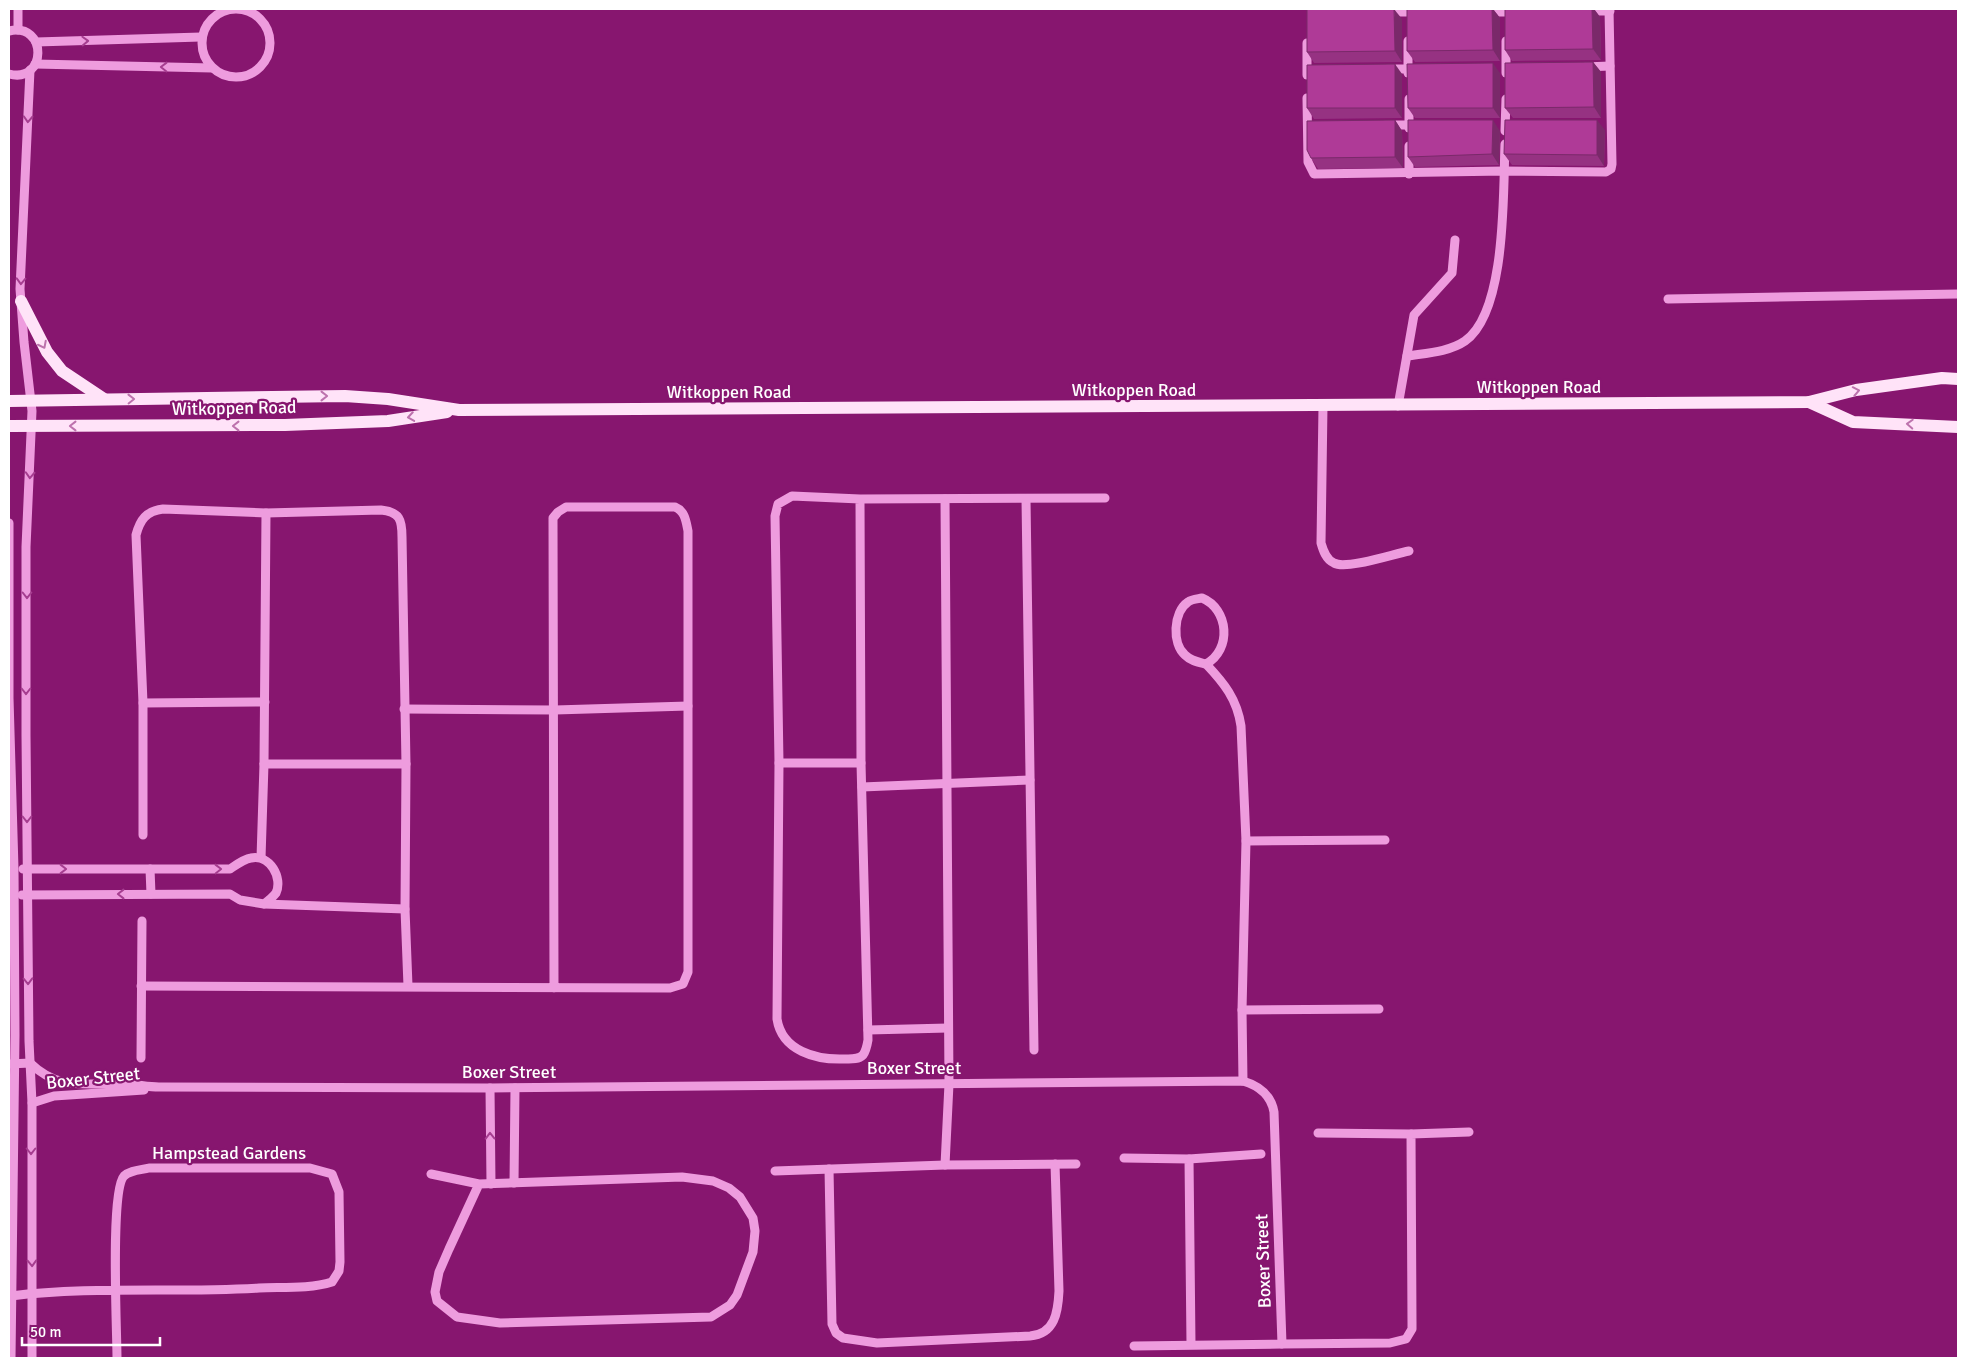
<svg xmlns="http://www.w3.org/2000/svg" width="1967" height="1367" font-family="Signika,sans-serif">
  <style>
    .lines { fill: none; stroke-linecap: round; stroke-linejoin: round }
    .minor { stroke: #ee9cde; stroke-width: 9 }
    .major { stroke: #ffe3f8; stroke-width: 12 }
    .wall { fill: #963282 }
    .shaded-wall { fill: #7a296a }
    .building { fill: #af3a97; stroke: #7a296a }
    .oneway { stroke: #a63e90 }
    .oneway2 { stroke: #bd72ad }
    .labels { text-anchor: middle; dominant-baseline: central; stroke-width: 4.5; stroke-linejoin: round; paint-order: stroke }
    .street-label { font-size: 18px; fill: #fff; stroke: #87166f }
  </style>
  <rect width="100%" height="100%" fill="#87166f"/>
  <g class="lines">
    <g class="minor">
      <circle cx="236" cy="43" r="34"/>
      <path d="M1585 11H1610"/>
      <path d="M1387 12H1417"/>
      <path d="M1485 12H1517"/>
      <path d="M18 30V9"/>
      <path d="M9 31C48 22 47 84 9 74"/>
      <path d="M1408 41V73"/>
      <path d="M36 42 201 37"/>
      <path d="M35 64 212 68"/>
      <path d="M1585 67 1610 66"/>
      <path d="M1388 69H1417"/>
      <path d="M30 70 20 289 24 342 32 411 26 547V735L29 1041 32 1103V1358"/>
      <path d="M1506 73V41"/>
      <path d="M1307 75V43"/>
      <path d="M1307 98 1308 162 1314 174 1504 171 1606 172 1611 169 1612 164 1609 9"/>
      <path d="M1409 99V128"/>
      <path d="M1386 125H1418"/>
      <path d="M1505 131 1506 99"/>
      <path d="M1409 146V174"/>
      <path d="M1668 299 1958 294"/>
      <path d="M1407 356C1426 353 1449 352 1465 341 1507 312 1503 190 1505 144"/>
      <path d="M1323 406 1321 543C1323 550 1326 560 1334 563 1346 570 1393 554 1409 551"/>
      <path d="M1398 406 1414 315 1452 273 1455 240"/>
      <path d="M860 499 861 763 868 1040C867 1046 866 1051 863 1055 858 1060 850 1059 844 1059 816 1060 782 1051 777 1019L779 763 775 516 778 504 792 496 860 499 1105 498"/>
      <path d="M1026 499 1034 1050"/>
      <path d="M9 523V698L14 869 15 1035 11 1358"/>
      <path d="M1202 598C1229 609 1232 650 1206 664 1198 662 1191 661 1185 655 1172 644 1173 612 1188 602 1192 599 1197 599 1202 598Z"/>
      <path d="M1206 664C1224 683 1237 699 1241 726L1246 841 1242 1010 1243 1081"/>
      <path d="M143 703 265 702"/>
      <path d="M404 709 555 710 688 706"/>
      <path d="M779 763H861"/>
      <path d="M264 764H406"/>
      <path d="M862 787 1030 780"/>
      <path d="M143 835V703L136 535C140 520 146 511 163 509L266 513 381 510C400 512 402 520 402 537L406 764 405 909 408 986"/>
      <path d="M1246 841 1385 840"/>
      <path d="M261 858 264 764 266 513"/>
      <path d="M150 869 151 894"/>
      <path d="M22 895 230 894 240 900 264 904C268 901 273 897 276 893 283 878 270 854 251 858 244 859 236 865 230 869H23"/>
      <path d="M264 904 405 909"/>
      <path d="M141 986 670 988 683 984 688 972V531C686 521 685 511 675 507H566L558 512 553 518 554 988"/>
      <path d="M1242 1010 1379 1009"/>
      <path d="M868 1030 948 1028"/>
      <path d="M141 1058 142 921"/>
      <path d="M9 1064 30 1063C60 1092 86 1082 124 1084 136 1084 147 1087 159 1087L490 1088 1243 1081C1260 1086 1271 1095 1274 1112L1282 1344 1134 1346"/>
      <path d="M490 1088 491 1184"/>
      <path d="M32 1103 54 1096 144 1090"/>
      <path d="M1318 1133 1411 1134"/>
      <path d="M1124 1158 1189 1159 1191 1344"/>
      <path d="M1189 1159 1261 1154"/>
      <path d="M945 1165 949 1084 945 499"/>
      <path d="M829 1169 832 1324 836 1333 843 1338 877 1343 1030 1336C1055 1334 1058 1312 1059 1291L1055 1164"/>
      <path d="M775 1171 945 1165 1076 1164"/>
      <path d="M431 1174 479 1184 682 1177 713 1181 729 1188 740 1197 753 1218 755 1231 753 1252 737 1295 730 1305 711 1317 500 1323 457 1317 437 1301 435 1292 439 1272 449 1249 479 1184"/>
      <path d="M514 1183 515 1088"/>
      <path d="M11 1296C93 1286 177 1293 259 1288 282 1287 310 1289 332 1282L339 1271 340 1262 339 1192 332 1174 310 1168H149C141 1170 130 1170 124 1176 110 1191 117 1330 117 1358"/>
      <path d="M1282 1344 1390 1343 1406 1339 1412 1329V1322L1411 1134 1469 1132"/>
    </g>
    <g class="major">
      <path d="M21 301 47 352 62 371 104 399"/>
      <path d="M9 401 345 396 388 399 459 410 1809 402 1856 390 1942 378 1958 379"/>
      <path d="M1809 402 1853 422 1958 427"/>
      <path d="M9 426 285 425 388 421 447 412"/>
    </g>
  </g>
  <g class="wall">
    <path d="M1407 9H1493L1500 18V61L1415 62 1407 51Z"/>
    <path d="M1505 9H1594L1600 17 1601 60 1512 61 1505 50Z"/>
    <path d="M1402 19V62L1314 63 1307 52Z"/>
    <path d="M1593 62 1601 72V118H1513L1505 108Z"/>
    <path d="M1500 73V118H1415L1408 108Z"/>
    <path d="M1402 74V118L1314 119 1307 108Z"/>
    <path d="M1395 120 1402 131 1403 168 1318 169 1311 158Z"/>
    <path d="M1605 130 1604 166 1512 165 1504 154Z"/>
    <path d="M1500 131 1499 165 1415 167 1408 157Z"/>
  </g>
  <g class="shaded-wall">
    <path d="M1394 9 1402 19V62L1395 51Z"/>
    <path d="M1492 9H1493L1500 18V61L1493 50Z"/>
    <path d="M1592 9H1594L1600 17 1601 60 1593 49Z"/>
    <path d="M1593 62 1601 72V118L1594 107Z"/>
    <path d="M1493 63 1500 73V118L1493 108Z"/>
    <path d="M1395 64 1402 74V118L1395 108Z"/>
    <path d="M1395 120 1402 131 1403 168 1395 157Z"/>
    <path d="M1493 120 1500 131 1499 165 1492 154Z"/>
    <path d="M1597 120 1605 130 1604 166 1597 155Z"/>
  </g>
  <g class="building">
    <path d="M1307 9H1394L1395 51 1307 52Z"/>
    <path d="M1407 9H1492L1493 50 1407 51Z"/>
    <path d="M1505 9H1592L1593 49 1505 50Z"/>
    <path d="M1593 62 1594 107 1505 108V63Z"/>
    <path d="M1493 63V108H1408L1407 64Z"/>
    <path d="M1395 64V108H1307V65Z"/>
    <path d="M1395 120V157L1311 158 1307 150V121Z"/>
    <path d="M1408 120H1493L1492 154 1408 157Z"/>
    <path d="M1505 120H1597V155L1504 154Z"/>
  </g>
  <defs><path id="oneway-chevron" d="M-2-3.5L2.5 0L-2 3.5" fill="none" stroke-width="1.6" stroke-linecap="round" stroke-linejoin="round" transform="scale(1.25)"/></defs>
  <g class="oneway">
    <use href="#oneway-chevron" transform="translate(85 41) rotate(-2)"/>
    <use href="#oneway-chevron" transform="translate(164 67) rotate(-179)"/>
    <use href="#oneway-chevron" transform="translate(28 119) rotate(93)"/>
    <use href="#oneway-chevron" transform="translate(21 281) rotate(92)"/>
    <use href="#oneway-chevron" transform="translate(30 475) rotate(93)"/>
    <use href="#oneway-chevron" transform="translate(27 595) rotate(90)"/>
    <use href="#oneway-chevron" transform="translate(26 691) rotate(90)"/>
    <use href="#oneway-chevron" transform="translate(27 819) rotate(90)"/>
    <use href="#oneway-chevron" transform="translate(63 869)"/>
    <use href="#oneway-chevron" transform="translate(218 869) rotate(-1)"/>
    <use href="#oneway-chevron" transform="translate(121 894) rotate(180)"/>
    <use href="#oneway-chevron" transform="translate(28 981) rotate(89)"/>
    <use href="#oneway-chevron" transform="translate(490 1136) rotate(-91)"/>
    <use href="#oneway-chevron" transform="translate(31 1151) rotate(90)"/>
    <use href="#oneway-chevron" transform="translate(32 1263) rotate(88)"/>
  </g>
  <g class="oneway2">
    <use href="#oneway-chevron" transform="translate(43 345) rotate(63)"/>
    <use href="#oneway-chevron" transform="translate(1856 391) rotate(-11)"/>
    <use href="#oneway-chevron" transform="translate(324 396)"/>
    <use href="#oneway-chevron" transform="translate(131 399) rotate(-1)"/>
    <use href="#oneway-chevron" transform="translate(411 417) rotate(171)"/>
    <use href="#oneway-chevron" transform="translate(1910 424) rotate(-177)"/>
    <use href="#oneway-chevron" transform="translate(73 426) rotate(180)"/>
    <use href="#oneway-chevron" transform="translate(236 426) rotate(180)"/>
  </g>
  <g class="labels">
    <g class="street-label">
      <text x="1539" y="387">Witkoppen Road</text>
      <text x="1134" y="390">Witkoppen Road</text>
      <text x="729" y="392">Witkoppen Road</text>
      <text transform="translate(234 408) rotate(-1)">Witkoppen Road</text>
      <text x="914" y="1068">Boxer Street</text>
      <text x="509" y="1072">Boxer Street</text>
      <text transform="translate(93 1078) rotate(-6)">Boxer Street</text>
      <text x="229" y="1153">Hampstead Gardens</text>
      <text transform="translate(1263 1261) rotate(-92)">Boxer Street</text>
    </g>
  </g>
  <rect width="1967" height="1367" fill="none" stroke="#ffffff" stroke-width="20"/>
  <path d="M22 1337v8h138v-8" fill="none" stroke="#ffffff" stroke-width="2.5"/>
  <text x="30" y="1337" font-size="15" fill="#ffffff" stroke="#87166f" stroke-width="4" paint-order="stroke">50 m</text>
</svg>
